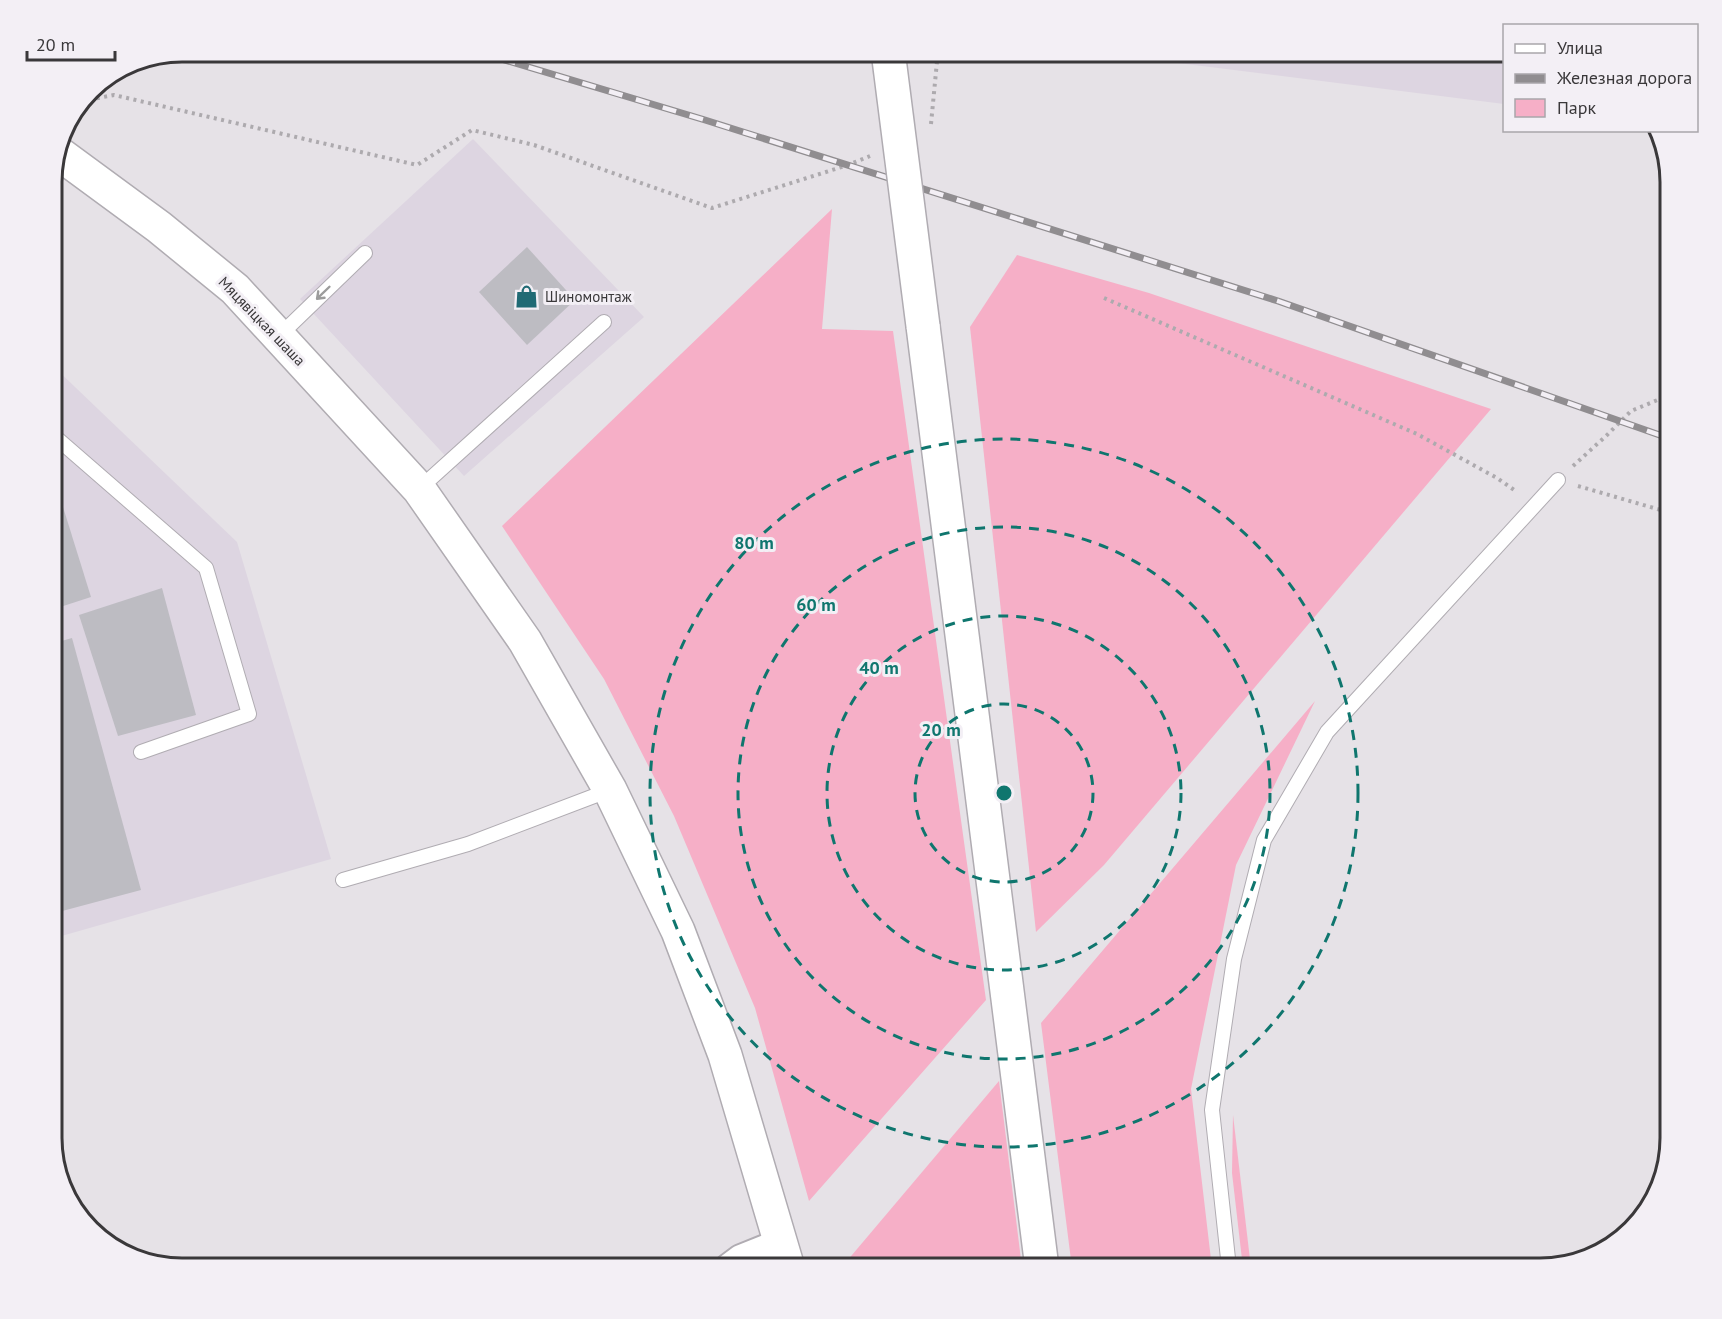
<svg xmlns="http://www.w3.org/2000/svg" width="1722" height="1319" font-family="'PT Sans',sans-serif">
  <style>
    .built { fill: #ddd5e1 }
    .green { fill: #f6afc7 }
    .building { fill: #bdbcc2 }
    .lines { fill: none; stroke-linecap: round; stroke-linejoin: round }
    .lane-casing { stroke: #b0acb2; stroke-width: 16 }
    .street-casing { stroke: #b0acb2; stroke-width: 32 }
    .secondary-casing { stroke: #b0acb2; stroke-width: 36 }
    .path { stroke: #adaaae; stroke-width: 4; stroke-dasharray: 3 4.5; stroke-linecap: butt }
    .lane { stroke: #fff; stroke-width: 14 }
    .street { stroke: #fff; stroke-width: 28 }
    .secondary { stroke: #fff; stroke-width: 33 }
    .rail-casing { stroke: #908d90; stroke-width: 7 }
    .rail { stroke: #f3eff5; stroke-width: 4.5; stroke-dasharray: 14; stroke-linecap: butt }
    .secondary-bridge-casing { stroke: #b0acb2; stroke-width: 36; stroke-linecap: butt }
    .secondary-bridge { stroke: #fff; stroke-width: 33 }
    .oneway { stroke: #9c9c9c }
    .ring { fill: none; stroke: #0f766e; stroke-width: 3; stroke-dasharray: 10 8 }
    .labels { text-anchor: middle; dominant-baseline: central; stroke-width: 6; stroke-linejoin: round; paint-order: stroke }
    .poi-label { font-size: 15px; fill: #3a383a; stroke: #f3eff5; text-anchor: start }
    .street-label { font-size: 15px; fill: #3a383a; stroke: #f3eff5 }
    .rim { fill: none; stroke: #3a383a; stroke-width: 3 }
    .centre { fill: #0f766e; stroke: #f3eff5; stroke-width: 3 }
    .ring-label { font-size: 18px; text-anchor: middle; font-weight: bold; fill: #0f766e; stroke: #f3eff5; stroke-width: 6; stroke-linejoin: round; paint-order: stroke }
  </style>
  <rect width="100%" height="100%" fill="#e6e2e7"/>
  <g class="built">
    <path d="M1082 51H1504V104Z"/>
    <path d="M473 139 644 317 464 476 300 299Z"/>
    <path d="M51 364 237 542 331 859 51 939Z"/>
  </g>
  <g class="green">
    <path d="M832 209 822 329 893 331 986 1000 809 1201 755 1008 674 816 604 679 502 526Z"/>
    <path d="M1017 255 1149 293 1491 409 1104 865 1036 932 970 327Z"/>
    <path d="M1315 701 1236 865 1191 1089 1212 1268H1072L1041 1023Z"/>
    <path d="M999 1081 1022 1268H841Z"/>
    <path d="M1233 1115 1251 1268H1243L1232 1173Z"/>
  </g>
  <g class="building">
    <path d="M527 247 575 300 527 345 479 292Z"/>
    <path d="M54 478 91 597 51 610V479Z"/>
    <path d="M162 588 196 715 118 736 79 615Z"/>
    <path d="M72 638 141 890 51 914V644Z"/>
  </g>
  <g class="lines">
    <defs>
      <g id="lane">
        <path d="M278 337 365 253"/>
        <path d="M51 435H53L206 568 249 714 141 752"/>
        <path d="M419 489 604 322"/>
        <path d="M343 880 468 844 610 790"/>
        <path d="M1229 1268 1212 1110 1234 959 1264 840 1327 732 1558 480"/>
      </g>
      <path id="street" d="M729 1268 741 1259 781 1243"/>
      <g id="secondary">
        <path d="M57 152 159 227 235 289 419 489 525 641 610 790 678 931 725 1055 788 1268"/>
        <path d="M923 326 1042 1268"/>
      </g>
    </defs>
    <use href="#lane" class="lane-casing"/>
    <use href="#street" class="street-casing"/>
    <use href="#secondary" class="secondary-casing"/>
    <g class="path">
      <path d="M82 101 114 95 417 165 472 130 534 145 712 208 848 165 870 156"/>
      <path d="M931 124 938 51"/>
      <path d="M1104 298 1417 434 1497 478 1517 492"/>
      <path d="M1573 466 1606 436 1631 411 1660 399 1671 398"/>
      <path d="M1578 486 1671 513"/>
    </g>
    <use href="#lane" class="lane"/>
    <use href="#street" class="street"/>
    <use href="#secondary" class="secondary"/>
    <defs>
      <path id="rail" d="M475 51 705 120 1278 301 1671 439"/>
    </defs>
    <use href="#rail" class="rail-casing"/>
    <use href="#rail" class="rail"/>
    <defs>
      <path id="secondary-bridge" d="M888 51 923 326"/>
    </defs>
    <use href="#secondary-bridge" class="secondary-bridge-casing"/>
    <use href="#secondary-bridge" class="secondary-bridge"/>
  </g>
  <defs><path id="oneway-shaft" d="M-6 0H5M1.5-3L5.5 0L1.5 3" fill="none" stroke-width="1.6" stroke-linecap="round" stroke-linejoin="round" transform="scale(1.5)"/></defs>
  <use class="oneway" href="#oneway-shaft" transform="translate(323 293) rotate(136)"/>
  <g class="ring">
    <circle cx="1004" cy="793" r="89"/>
    <circle cx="1004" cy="793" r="177"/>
    <circle cx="1004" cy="793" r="266"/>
    <circle cx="1004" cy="793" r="354"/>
  </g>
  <defs>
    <symbol id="shop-bare" viewBox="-9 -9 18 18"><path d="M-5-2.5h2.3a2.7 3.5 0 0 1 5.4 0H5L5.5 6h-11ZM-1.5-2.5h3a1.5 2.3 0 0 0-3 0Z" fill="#206a74" stroke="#f3eff5" stroke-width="2.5" paint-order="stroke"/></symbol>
  </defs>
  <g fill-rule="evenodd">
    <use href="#shop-bare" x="510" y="280" width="33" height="33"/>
  </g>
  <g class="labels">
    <g class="poi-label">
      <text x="545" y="296">Шиномонтаж</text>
    </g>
    <g class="street-label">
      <text transform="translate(262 321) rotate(46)">Мяцявіцкая шаша</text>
    </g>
  </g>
  <path d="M0 0H1722V1319H0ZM182 62H1540A120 120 0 0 1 1660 182V1138A120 120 0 0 1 1540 1258H182A120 120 0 0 1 62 1138V182A120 120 0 0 1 182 62Z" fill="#f3eff5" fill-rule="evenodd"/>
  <path class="rim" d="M182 62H1540A120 120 0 0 1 1660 182V1138A120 120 0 0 1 1540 1258H182A120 120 0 0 1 62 1138V182A120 120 0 0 1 182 62Z"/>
  <circle cx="1004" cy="793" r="9" class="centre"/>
  <g class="ring-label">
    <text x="754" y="549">80 m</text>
    <text x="816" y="611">60 m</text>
    <text x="879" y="674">40 m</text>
    <text x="941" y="736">20 m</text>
  </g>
  <rect x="1503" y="24" width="195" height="108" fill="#f3eff5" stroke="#a9a6aa" stroke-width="1.5"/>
  <rect x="1515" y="44" width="30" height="9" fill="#ffffff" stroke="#a9a6aa" stroke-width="1.5"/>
  <text x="1557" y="54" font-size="18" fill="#3a383a">Улица</text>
  <rect x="1515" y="74" width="30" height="9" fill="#908d90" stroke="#a9a6aa" stroke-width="1.5"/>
  <text x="1557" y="84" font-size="18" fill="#3a383a">Железная дорога</text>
  <rect x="1515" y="99" width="30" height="18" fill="#f6afc7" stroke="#a9a6aa" stroke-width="1.5"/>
  <text x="1557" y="114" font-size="18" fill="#3a383a">Парк</text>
  <path d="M27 51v9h88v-9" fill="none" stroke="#3a383a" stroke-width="3"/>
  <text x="36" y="51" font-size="18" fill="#3a383a" stroke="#f3eff5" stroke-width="4.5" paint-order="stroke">20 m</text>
</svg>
